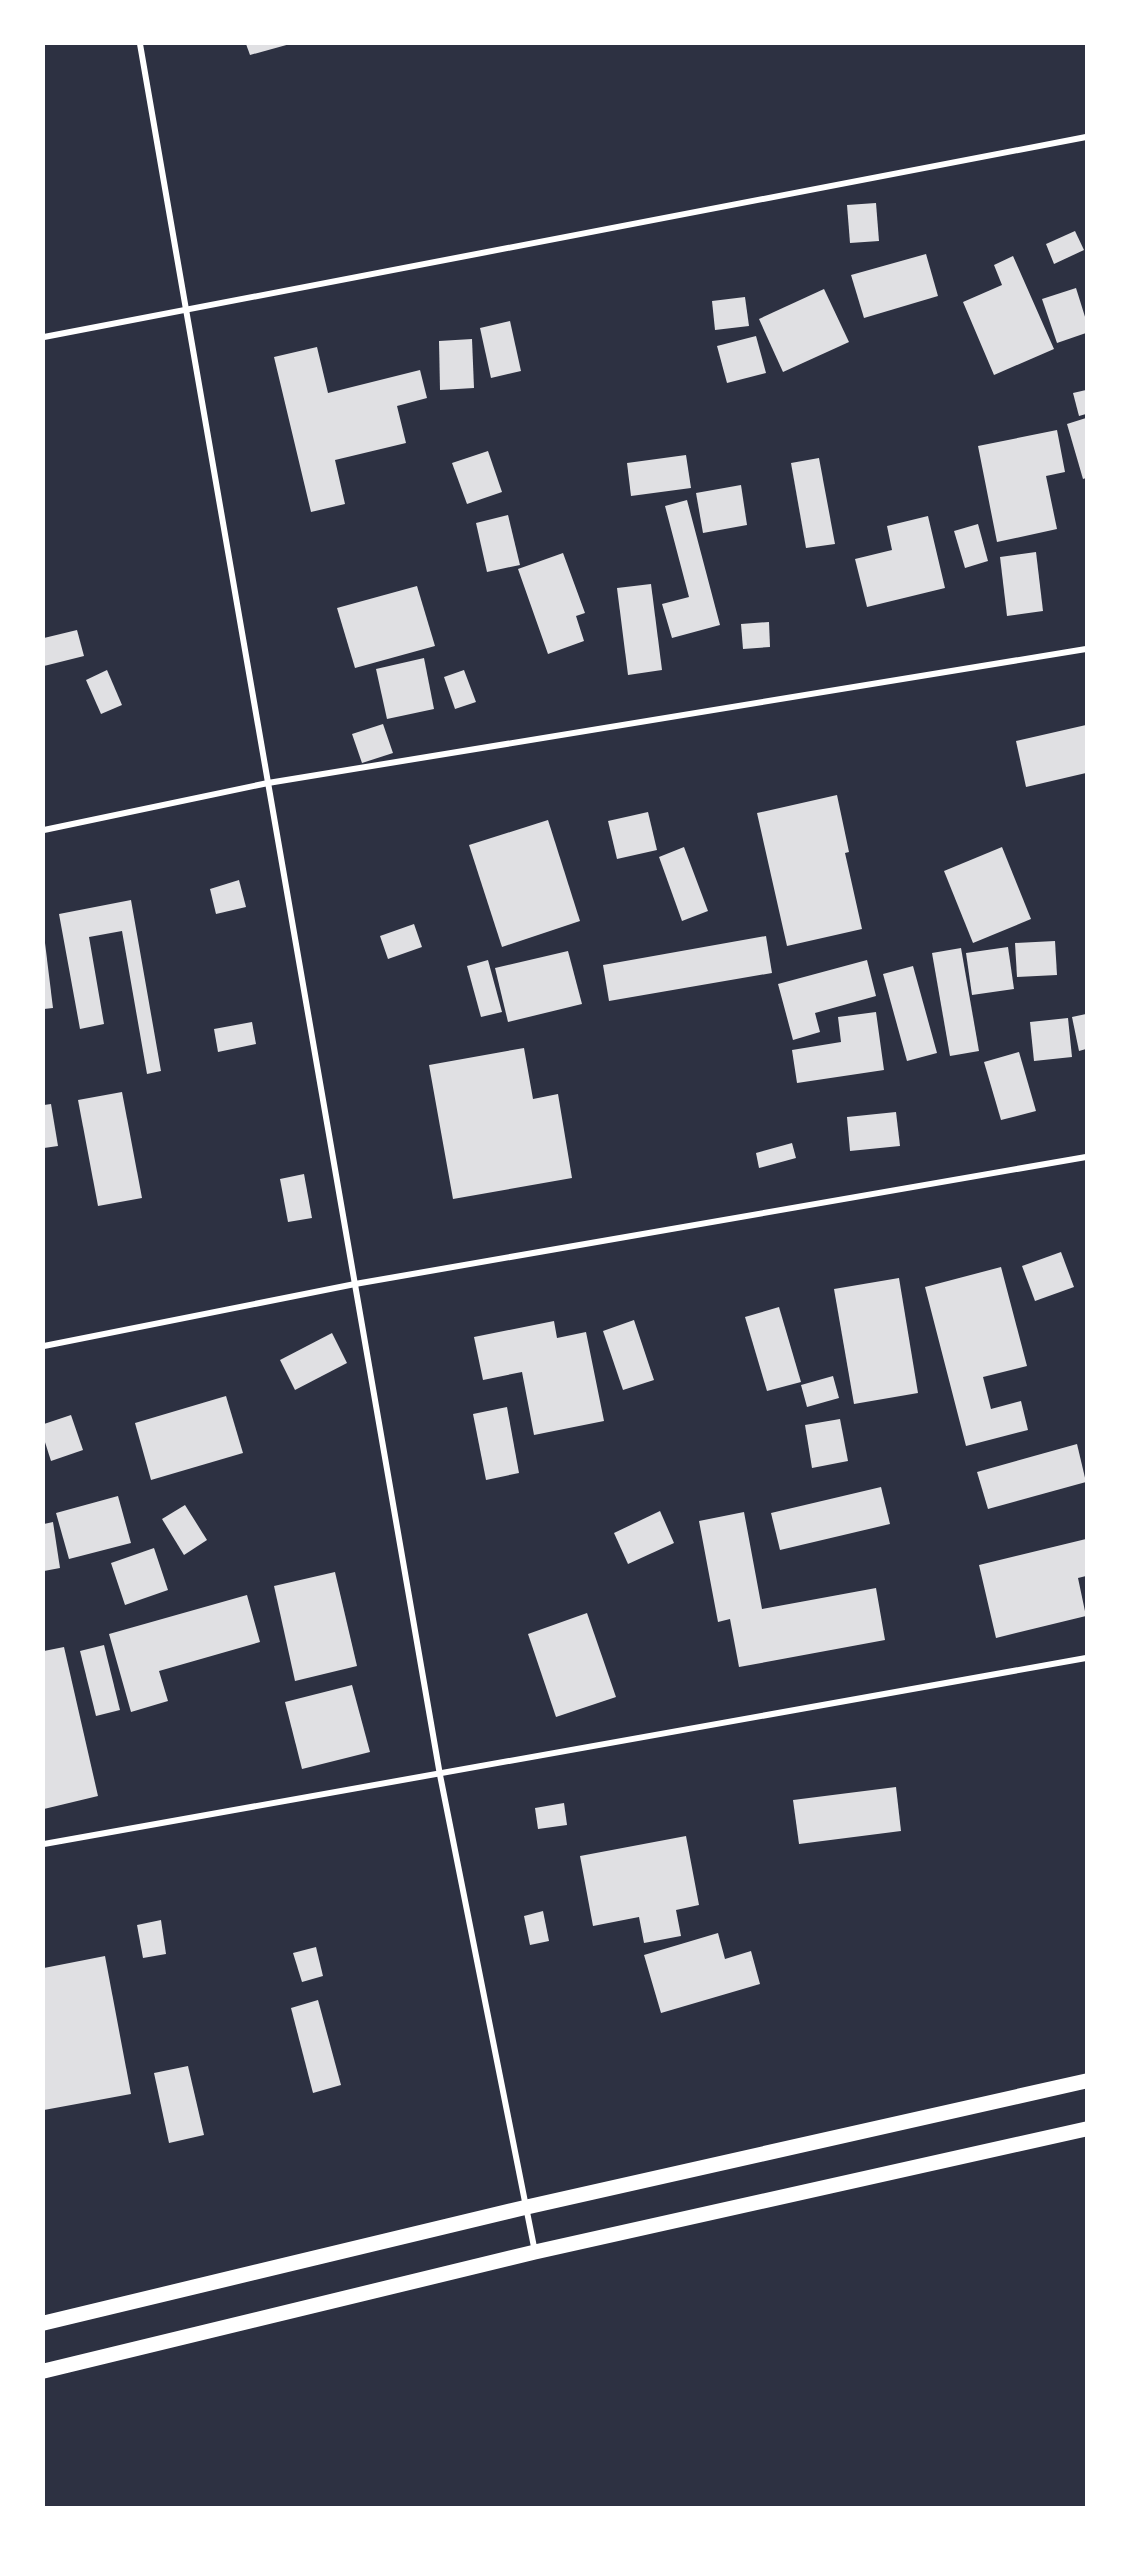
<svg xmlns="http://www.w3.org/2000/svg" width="1130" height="2551" font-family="Overpass,sans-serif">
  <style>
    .building { fill: #e0e0e3 }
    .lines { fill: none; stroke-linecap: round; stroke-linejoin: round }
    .minor { stroke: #fff; stroke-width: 6 }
    .primary { stroke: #fff; stroke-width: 15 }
  </style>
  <rect width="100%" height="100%" fill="#2d3142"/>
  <g class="building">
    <path d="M246 44H290L250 55Z"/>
    <path d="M876 203 879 241 850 243 847 205Z"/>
    <path d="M1075 231 1084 250 1054 264 1046 244Z"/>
    <path d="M926 254 938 296 864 318 851 275Z"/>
    <path d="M1013 256 1054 349 994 375 963 302 1002 285 994 265Z"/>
    <path d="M1076 288 1086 320V333L1057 343 1042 299Z"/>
    <path d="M824 289 849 342 783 372 759 319Z"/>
    <path d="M745 297 749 326 715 330 712 301Z"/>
    <path d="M510 321 521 371 491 378 480 328Z"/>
    <path d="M756 336 766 373 727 383 717 346Z"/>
    <path d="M472 339 474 388 440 390 439 341Z"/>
    <path d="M317 347 328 393 420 370 427 398 397 406 406 443 335 460 345 504 311 512 274 357Z"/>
    <path d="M1086 390V414L1079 416 1073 393Z"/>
    <path d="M1086 418V478L1083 479 1067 424Z"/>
    <path d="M1057 430 1065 472 1046 476 1057 529 997 542 978 446Z"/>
    <path d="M488 451 502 492 467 504 452 463Z"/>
    <path d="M686 455 691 488 631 496 627 463Z"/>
    <path d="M819 458 835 544 806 548 791 463Z"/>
    <path d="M741 485 747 525 703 533 696 493Z"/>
    <path d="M687 500 720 625 672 638 662 604 689 597 665 506Z"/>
    <path d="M508 515 520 565 487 572 476 523Z"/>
    <path d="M928 516 945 588 867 607 855 559 892 550 887 526Z"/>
    <path d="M978 524 988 561 965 568 954 531Z"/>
    <path d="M1036 552 1043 611 1007 616 1000 557Z"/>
    <path d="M563 553 585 613 576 616 584 641 548 654 518 569Z"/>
    <path d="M651 584 662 670 628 675 617 588Z"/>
    <path d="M417 586 435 646 355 668 337 608Z"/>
    <path d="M769 622 770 647 743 649 741 624Z"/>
    <path d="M77 630 84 656 44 666V638Z"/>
    <path d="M424 658 434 709 387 719 376 669Z"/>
    <path d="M107 670 122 705 101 714 86 680Z"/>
    <path d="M464 670 476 702 455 709 444 677Z"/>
    <path d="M383 724 393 753 362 763 352 734Z"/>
    <path d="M1086 725V773L1026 787 1016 741Z"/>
    <path d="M837 795 849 852 845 853 862 929 787 946 757 813Z"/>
    <path d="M648 812 657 850 617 859 608 821Z"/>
    <path d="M548 820 580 921 502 947 469 845Z"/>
    <path d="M684 847 708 911 682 921 659 857Z"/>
    <path d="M1002 847 1031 919 973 943 944 871Z"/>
    <path d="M239 880 246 907 216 914 210 889Z"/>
    <path d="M131 900 161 1071 147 1074 122 931 89 937 104 1024 80 1029 59 914Z"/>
    <path d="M414 924 422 947 388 959 380 936Z"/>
    <path d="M766 936 772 973 609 1001 603 965Z"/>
    <path d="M1055 941 1057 975 1017 977 1015 943Z"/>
    <path d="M45 943 53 1008 44 1009V944Z"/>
    <path d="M1008 947 1014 989 972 995 966 953Z"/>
    <path d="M961 948 979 1051 950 1056 932 953Z"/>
    <path d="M568 951 582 1004 508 1022 495 968Z"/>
    <path d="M488 960 502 1012 481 1017 467 966Z"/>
    <path d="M867 960 876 996 815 1013 820 1032 793 1040 778 984Z"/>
    <path d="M913 966 937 1053 907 1061 883 974Z"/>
    <path d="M876 1012 884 1070 797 1083 792 1050 841 1042 838 1017Z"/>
    <path d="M1086 1014V1049L1079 1051 1072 1017Z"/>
    <path d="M1068 1018 1072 1057 1034 1061 1030 1022Z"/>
    <path d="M252 1022 256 1044 218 1052 214 1029Z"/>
    <path d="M524 1048 533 1099 558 1094 572 1178 453 1199 429 1065Z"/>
    <path d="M1019 1052 1036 1111 1001 1120 984 1062Z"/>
    <path d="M122 1092 142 1198 98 1206 78 1100Z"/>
    <path d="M51 1104 58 1146 44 1148V1105Z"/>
    <path d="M896 1112 900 1146 850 1151 847 1117Z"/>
    <path d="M792 1143 796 1158 759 1168 756 1153Z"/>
    <path d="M304 1174 312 1218 288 1222 280 1179Z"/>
    <path d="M1061 1252 1074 1287 1035 1301 1022 1266Z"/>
    <path d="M1001 1267 1027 1366 983 1377 991 1409 1021 1401 1028 1430 966 1446 925 1287Z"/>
    <path d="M899 1278 918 1393 854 1404 834 1289Z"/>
    <path d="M779 1307 801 1382 767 1391 745 1317Z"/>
    <path d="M634 1320 654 1380 623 1390 603 1331Z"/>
    <path d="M554 1321 557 1338 586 1332 604 1421 534 1435 522 1372 483 1380 474 1337Z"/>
    <path d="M332 1333 347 1363 295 1390 280 1360Z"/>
    <path d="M833 1376 839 1398 807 1407 801 1385Z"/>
    <path d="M226 1396 243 1453 151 1480 135 1423Z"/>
    <path d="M507 1407 519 1473 486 1480 473 1414Z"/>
    <path d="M71 1415 83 1450 51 1461 44 1439V1424Z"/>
    <path d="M840 1419 848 1461 812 1468 805 1425Z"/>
    <path d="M1077 1444 1086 1482 988 1509 977 1472Z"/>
    <path d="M881 1487 890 1524 780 1550 771 1513Z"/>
    <path d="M118 1496 131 1543 69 1559 56 1513Z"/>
    <path d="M185 1505 207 1540 184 1555 162 1519Z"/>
    <path d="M660 1511 674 1543 628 1564 614 1533Z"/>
    <path d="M744 1512 762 1609 876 1588 885 1640 739 1667 730 1619 718 1622 699 1521Z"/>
    <path d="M53 1522 60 1568 44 1571V1524Z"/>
    <path d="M1086 1539V1576L1078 1578 1086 1616 996 1638 979 1565Z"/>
    <path d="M154 1548 168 1590 125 1605 111 1563Z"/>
    <path d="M335 1572 357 1666 295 1681 274 1586Z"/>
    <path d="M247 1595 260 1642 159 1671 168 1701 131 1712 109 1634Z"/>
    <path d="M587 1613 616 1697 556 1717 528 1634Z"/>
    <path d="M104 1645 120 1710 96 1716 80 1651Z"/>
    <path d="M64 1647 98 1796 44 1809V1651Z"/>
    <path d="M352 1685 370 1752 302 1769 285 1702Z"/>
    <path d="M896 1787 901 1831 799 1844 793 1800Z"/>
    <path d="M564 1803 567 1825 538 1829 535 1808Z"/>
    <path d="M686 1836 699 1905 676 1910 681 1936 644 1943 639 1917 593 1926 580 1856Z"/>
    <path d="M543 1911 549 1941 530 1945 524 1916Z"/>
    <path d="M161 1920 166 1954 143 1958 137 1925Z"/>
    <path d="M718 1933 725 1959 751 1951 760 1984 661 2013 644 1955Z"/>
    <path d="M316 1947 323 1976 302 1982 293 1953Z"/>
    <path d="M105 1956 131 2094 44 2110V1968Z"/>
    <path d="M318 2000 341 2085 313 2093 291 2008Z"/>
    <path d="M188 2066 204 2135 169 2143 154 2073Z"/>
  </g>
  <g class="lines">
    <g class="minor">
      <path d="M140 44 440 1775 535 2252"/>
      <path d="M44 337 1086 137"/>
      <path d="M44 830 268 783 1086 649"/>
      <path d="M44 1346 355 1284 1086 1157"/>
      <path d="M44 1844 1086 1658"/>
    </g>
    <g class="primary">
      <path d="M44 2323 527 2207 1086 2081"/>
      <path d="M44 2371 535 2252 1086 2129"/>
    </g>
  </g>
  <rect width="1130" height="2551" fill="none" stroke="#ffffff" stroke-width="90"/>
</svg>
